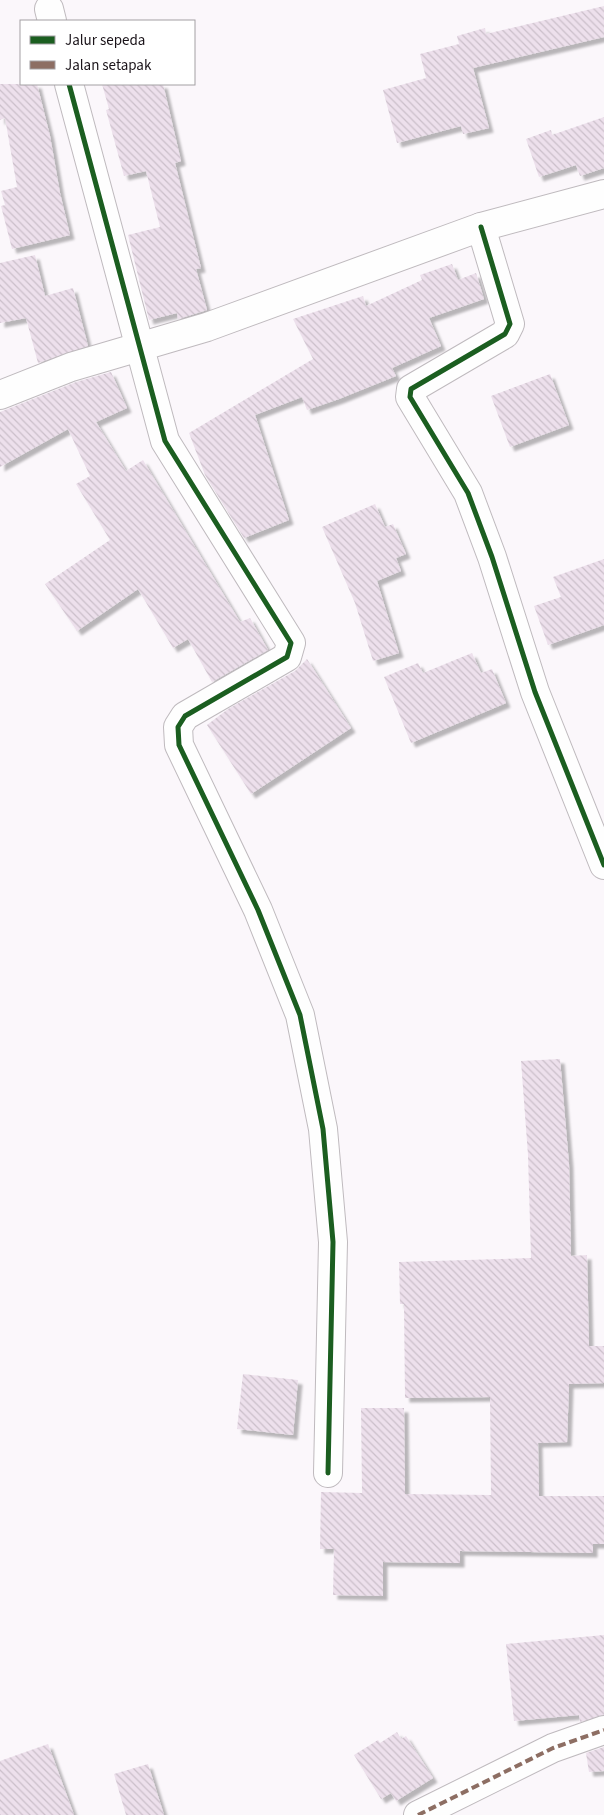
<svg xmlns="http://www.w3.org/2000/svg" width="604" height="1815" font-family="'Source Sans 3',sans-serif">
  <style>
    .building { fill: url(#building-back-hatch); filter: url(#shadow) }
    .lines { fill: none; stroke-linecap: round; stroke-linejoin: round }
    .street-casing { stroke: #bfbabe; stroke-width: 30 }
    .street { stroke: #fefefe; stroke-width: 28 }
    .quiet { stroke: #8d6e63; stroke-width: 4; stroke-dasharray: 8 4; stroke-linecap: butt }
    .cycleway-casing { stroke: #fff; stroke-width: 8 }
    .cycleway { stroke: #1b5e20; stroke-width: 5 }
  </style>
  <defs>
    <pattern id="building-back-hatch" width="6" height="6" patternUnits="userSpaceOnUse" patternTransform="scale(1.25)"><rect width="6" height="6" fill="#ede0ec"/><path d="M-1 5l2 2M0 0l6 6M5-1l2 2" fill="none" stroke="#cbbfca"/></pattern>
    <filter id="shadow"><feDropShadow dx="4.5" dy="4.5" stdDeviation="1" flood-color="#0004"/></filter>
  </defs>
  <rect width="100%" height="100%" fill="#fbf7fb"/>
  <g class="building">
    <path d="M604 6V37L473 68 489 128 463 134 461 126 397 143 383 90 426 78 420 54 459 44 457 36 485 28 486 34Z"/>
    <path d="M0 84H37L50 136 60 193 70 235 12 249 1 206 5 205 1 191 17 187 5 118 0 120Z"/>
    <path d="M102 84H163L181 161 175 163 201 268 196 269 207 310 178 319 177 313 149 320 128 235 160 227 146 171 124 176 106 110 109 109Z"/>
    <path d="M604 117V168L580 176 576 165 539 177 526 139 551 130 552 135Z"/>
    <path d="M35 255 45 296 73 288 88 346 38 363 26 318 0 323V263Z"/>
    <path d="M452 264 458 280 476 273 484 299 429 318 441 346 392 368 396 376 339 399 307 410 302 397 255 415 289 520 244 538 205 475 189 433 313 359 293 319 363 296 366 306 422 280 420 275Z"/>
    <path d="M111 372 127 408 96 422 126 471 143 460 240 622 250 618 268 650 212 682 188 639 173 648 138 589 77 631 45 584 110 540 76 484 90 476 68 429 0 467V412L76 382Z"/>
    <path d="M550 374 569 425 510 447 491 396Z"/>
    <path d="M375 504 385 527 393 524 406 554 396 558 401 571 377 581 399 653 373 661 355 603 322 527Z"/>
    <path d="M604 559V625L548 645 534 606 561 597 553 577Z"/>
    <path d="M472 653 481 673 492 669 506 703 411 743 384 677 418 663 423 673Z"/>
    <path d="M307 659 351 728 251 794 207 725 228 709 295 671Z"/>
    <path d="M560 1059 569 1164 571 1256 587 1255 589 1346H604V1383L569 1384 567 1442 538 1443 539 1496H604V1544H593V1553L460 1551V1563L383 1562V1596L333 1595 334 1549H320L321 1492 362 1493 361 1408H404L405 1494 491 1495 490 1397 405 1398 404 1304H400L399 1262 531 1258 528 1155 521 1061Z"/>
    <path d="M243 1374 298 1380 293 1435 237 1429Z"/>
    <path d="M604 1635V1715L580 1722 579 1715 514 1721 506 1644Z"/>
    <path d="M397 1732 401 1739 406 1736 433 1778 396 1801 391 1793 381 1799 354 1755 378 1740 380 1743Z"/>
    <path d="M48 1744 74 1815H0V1761Z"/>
    <path d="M604 1747V1771L589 1772 586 1753Z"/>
    <path d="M148 1764 164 1815H126L114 1774Z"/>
  </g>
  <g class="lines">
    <defs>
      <g id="street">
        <path d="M49 9 52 21"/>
        <path d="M69 84 165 441 291 643 287 657 185 716 178 727 179 745 258 910 300 1015 323 1129 333 1242 328 1473"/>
        <path d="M481 227 510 324 505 334 411 389 410 397 468 493 492 557 535 692 604 865"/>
        <path d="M0 395 71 367 207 327 481 227 604 194"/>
        <path d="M418 1815 553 1748 604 1730"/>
      </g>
    </defs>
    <use href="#street" class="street-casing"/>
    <use href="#street" class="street"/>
    <path class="quiet" d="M418 1815 553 1748 604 1730"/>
    <defs>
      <g id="cycleway">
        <path d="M69 84 165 441 291 643 287 657 185 716 178 727 179 745 258 910 300 1015 323 1129 333 1242 328 1473"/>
        <path d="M481 227 510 324 505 334 411 389 410 397 468 493 492 557 535 692 604 865"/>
      </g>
    </defs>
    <use href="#cycleway" class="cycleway-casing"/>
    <use href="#cycleway" class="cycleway"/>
  </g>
  <rect x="20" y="20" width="175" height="65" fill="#ffffff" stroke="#a3a0a3"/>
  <rect x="30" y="36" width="25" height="8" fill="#1b5e20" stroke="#a3a0a3"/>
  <text x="65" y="45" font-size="15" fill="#191218">Jalur sepeda</text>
  <rect x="30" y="61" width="25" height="8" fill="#8d6e63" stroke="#a3a0a3"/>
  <text x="65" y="70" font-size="15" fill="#191218">Jalan setapak</text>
</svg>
